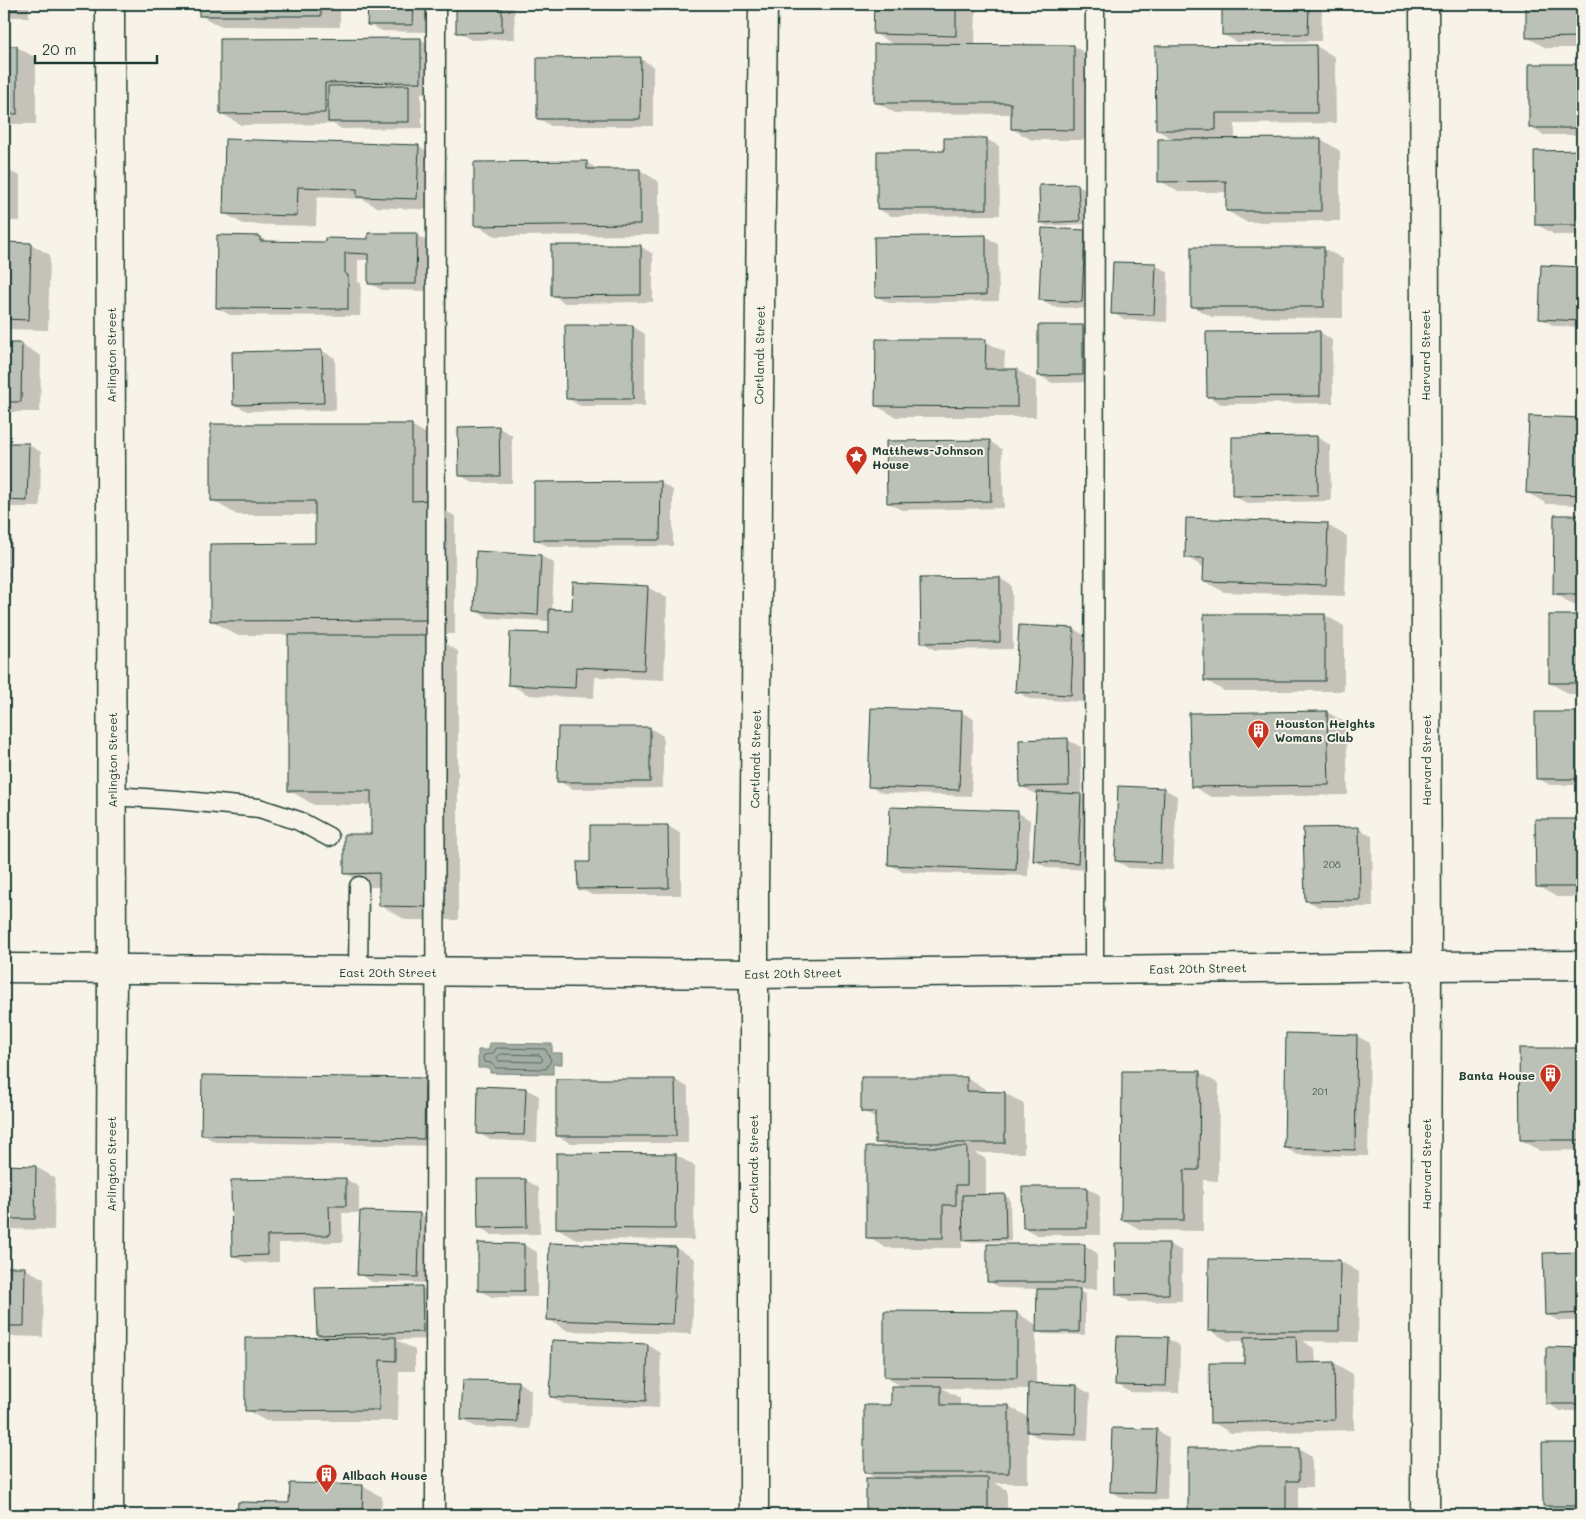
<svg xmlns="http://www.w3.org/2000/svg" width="1586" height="1519" font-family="Mali,sans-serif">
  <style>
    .water { fill: #a4ada3; stroke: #6f8077 }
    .shadow { fill: #0003; fill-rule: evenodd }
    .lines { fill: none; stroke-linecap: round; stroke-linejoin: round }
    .shore { stroke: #546a60; stroke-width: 1 }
    .building { fill: #bbc1b6; stroke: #1f3d34 }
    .service-casing { stroke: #1f3d34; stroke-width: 21 }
    .minor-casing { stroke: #1f3d34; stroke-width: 31 }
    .secondary-casing { stroke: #1f3d34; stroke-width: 31 }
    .service { stroke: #f7f3e8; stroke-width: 18 }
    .minor { stroke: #f7f3e8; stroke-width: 28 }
    .secondary { stroke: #f7f3e8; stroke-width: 28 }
    .labels { text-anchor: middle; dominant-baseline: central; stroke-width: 4; stroke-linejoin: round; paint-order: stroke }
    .number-label { font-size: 10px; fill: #465e54 }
    .street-label { font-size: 12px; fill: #1f3d34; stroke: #f7f3e8 }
    .poi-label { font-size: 12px; font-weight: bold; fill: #1f3d34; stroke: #f7f3e8; text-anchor: start }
  </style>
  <rect width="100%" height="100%" fill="#f7f3e8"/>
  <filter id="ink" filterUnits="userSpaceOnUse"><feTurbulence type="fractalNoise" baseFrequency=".02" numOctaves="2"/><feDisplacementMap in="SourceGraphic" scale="10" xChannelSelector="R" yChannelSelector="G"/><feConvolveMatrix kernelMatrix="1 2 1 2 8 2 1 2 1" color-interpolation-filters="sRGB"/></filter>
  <g filter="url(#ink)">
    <path class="water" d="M489 1043 552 1044V1053H562V1064H553V1074L490 1073V1068H478V1050H489Z"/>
    <g class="shadow">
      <rect x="4" y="4" width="25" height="13"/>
      <path d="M200 4H340V27L219 26 200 15Z"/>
      <path d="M369 4H427L426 32 382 31 369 24Z"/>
      <path d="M457 4H514L515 39 471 40 458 32Z"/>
      <path d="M554 4H657V12L563 9Z"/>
      <path d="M875 4H976L975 46H1074L1093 58V140H1032L1012 129V114L895 113 876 102 895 45 874 33Z"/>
      <path d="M1223 4H1322L1321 41 1236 42 1223 34Z"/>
      <path d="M1527 4H1582V48H1546L1527 37Z"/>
      <path d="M420 39 440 50V93H421L422 128 342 129 333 124 241 125 221 113Z"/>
      <path d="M1316 46 1335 57 1336 123 1235 124V140L1321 139 1340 151V221L1246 222 1227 211V192H1179L1160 181 1174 140 1157 130Z"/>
      <path d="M4 47H17L36 58V124H4Z"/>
      <path d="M641 59 653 66V126H551L538 118Z"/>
      <path d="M1530 65H1582V135H1543L1530 127Z"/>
      <path d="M986 139 999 146 1000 215 891 216 878 209 945 152Z"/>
      <path d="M226 140 418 146 438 157 436 210 377 207 362 199 317 197 316 226 243 224 224 213Z"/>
      <path d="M1535 152H1582V235H1555L1536 224Z"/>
      <path d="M587 163 600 170H640L659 182V235L495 236 476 225Z"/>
      <path d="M4 169 20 176V221H4Z"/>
      <path d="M1078 185 1084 188 1086 224 1047 226 1041 222Z"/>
      <path d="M1085 231 1098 239 1095 309 1053 307 1040 300Z"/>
      <path d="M416 235 429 242 428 291 382 290 369 283V260H358V282L361 283 360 316 230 315 217 308 260 237 268 242 326 243Z"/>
      <path d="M985 236 998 244 999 301 889 303 876 296Z"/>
      <path d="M4 243 31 244 50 255 48 330 4 329Z"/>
      <path d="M640 246 653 254V302L565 303 552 295Z"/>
      <path d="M1323 248 1343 259V318L1212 317 1192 306Z"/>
      <path d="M1155 265 1168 272 1167 322 1126 320 1113 313Z"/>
      <path d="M1542 267 1582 268V327L1554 326 1541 318Z"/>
      <path d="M632 326 645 334V406H580L567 398Z"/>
      <path d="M1082 326 1095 334 1096 382 1052 383 1039 375Z"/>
      <path d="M1320 332 1332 340 1333 403 1221 404 1208 396Z"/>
      <path d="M985 341 1005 352 1004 370H1017L1036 381V417H896L876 406Z"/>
      <path d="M4 344H21L41 356 40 412H4Z"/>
      <path d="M322 351 335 358 336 410 247 411 234 404 233 353Z"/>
      <path d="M1531 417 1582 419V505L1547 504 1528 493Z"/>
      <path d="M411 425 436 439 437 506 455 516V634H428L458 651V920H406L381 906V887H371L345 873 372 835V805H314L289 790V635H236L211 620 316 544V515H237L212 500Z"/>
      <path d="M460 428H499L512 435V483H473L460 475Z"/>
      <path d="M1317 437 1330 445 1331 501 1246 503 1233 495V438Z"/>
      <path d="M989 441 1002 449 1004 508 901 510 888 502Z"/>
      <path d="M4 444 29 445 41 452 40 507H4Z"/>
      <path d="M660 482 673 490V546L549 547 536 540Z"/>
      <path d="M1555 516 1582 517V605H1574L1554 593Z"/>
      <path d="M1327 525 1347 536 1345 596 1224 592 1204 581 1205 568 1186 557Z"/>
      <path d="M4 531 12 536 10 603H4Z"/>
      <path d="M541 556 554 563 552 611 573 612 647 587 667 598 664 680 595 677 594 698 529 695 509 684 550 634V621L488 618 475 611Z"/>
      <path d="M1000 578 1012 586 1013 649 935 650 922 642Z"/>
      <path d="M1325 615 1344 626V691H1224L1205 680Z"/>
      <path d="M1550 616 1582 617V694H1569L1550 683Z"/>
      <path d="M1020 626 1074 629 1087 637 1084 702 1029 699 1016 691Z"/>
      <path d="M961 712 974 719 971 796 882 793 869 786Z"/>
      <path d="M1327 712 1346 723 1348 795 1211 797 1192 786Z"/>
      <path d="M1536 713H1582V785H1550L1537 778Z"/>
      <path d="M650 728 663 736V788L572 789 559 781Z"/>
      <path d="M1068 740 1081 747 1082 793H1077L1094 803 1091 870 1047 868 1034 860 1038 793H1034L1021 786 1020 741Z"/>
      <path d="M1119 787 1164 789 1177 796 1173 870 1129 868 1116 861Z"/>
      <path d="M1017 812 1030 820 1028 876 903 872 890 865Z"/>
      <path d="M1582 820V897H1557L1537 886V821Z"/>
      <path d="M668 826 681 834V895H592L579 888Z"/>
      <path d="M1305 829H1359L1372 836 1373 907H1319L1306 900Z"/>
      <path d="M1357 1036 1370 1043 1368 1156 1298 1155 1285 1148Z"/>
      <path d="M1520 1049H1582V1150L1540 1151 1521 1140Z"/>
      <path d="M1200 1073 1219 1084 1218 1181 1203 1180V1231L1141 1230 1122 1219Z"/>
      <path d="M966 1078 986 1089V1093H1005L1024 1104V1153H975L986 1159V1196L1004 1195 1010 1199 1011 1241 971 1242 962 1238V1248H886L867 1237 888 1148 876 1142V1119L863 1111Z"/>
      <path d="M425 1080 438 1087 437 1146 215 1142 202 1134Z"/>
      <path d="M557 1080H675L688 1087V1143H570L557 1136Z"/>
      <path d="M526 1089 539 1096 537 1142 491 1140 478 1133Z"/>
      <path d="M676 1155 695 1166 694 1240 576 1239 557 1228Z"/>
      <path d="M4 1166 36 1167 55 1178 54 1230 4 1229Z"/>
      <path d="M346 1179 359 1187V1213L420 1214 433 1222 431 1283 372 1282 359 1274 361 1213H342L343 1242 279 1243V1262L246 1263 234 1256Z"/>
      <path d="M526 1180 539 1188 540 1234 492 1235 479 1227Z"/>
      <path d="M1087 1188 1100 1195V1235H1037L1024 1228Z"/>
      <path d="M479 1244 524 1245 537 1252V1297H492L479 1290Z"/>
      <path d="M1169 1244 1182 1251V1301L1130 1302 1117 1294Z"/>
      <path d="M1084 1245 1097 1253V1289H1076L1085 1294V1335L1043 1334 1036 1330V1385L1077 1386 1090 1394 1088 1441 1041 1439 1028 1432V1483H995L1007 1490V1515H867V1479H877L865 1472 892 1406 903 1387 885 1377 1017 1313 1037 1325 1038 1289 1001 1288 988 1281ZM942 1388 1029 1389 1028 1417 1009 1406H960V1398Z"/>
      <path d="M676 1248 695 1259 692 1334 568 1331 549 1320Z"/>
      <path d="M1582 1253V1321H1559L1546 1314 1545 1254Z"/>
      <path d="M1340 1261 1359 1272 1358 1342 1303 1341 1315 1349 1316 1364 1334 1363 1353 1374 1354 1430 1231 1433 1212 1422 1245 1364V1341H1228L1209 1330Z"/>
      <path d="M4 1268H24L44 1279 43 1337 4 1336Z"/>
      <path d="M422 1287 435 1295 436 1339 397 1340 415 1350V1371H399L398 1421H266L246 1410 326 1339 318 1334Z"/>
      <path d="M1168 1339 1180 1346 1179 1393 1130 1392 1117 1384Z"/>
      <path d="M648 1345 661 1353 659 1408 564 1404 552 1397Z"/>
      <path d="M1548 1349H1582V1411H1560L1547 1403Z"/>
      <path d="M464 1381 518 1382 531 1390 530 1429 476 1427 463 1420Z"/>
      <path d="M1156 1430 1169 1438 1167 1500 1124 1499 1111 1491Z"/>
      <path d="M1544 1445H1582V1513H1557L1544 1505Z"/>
      <path d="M1299 1449 1312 1457V1487H1298V1515H1197L1189 1511Z"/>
      <path d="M362 1486 382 1497 381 1515H238L239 1504 290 1505Z"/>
      <path d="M4 1504 9 1506 8 1515H4Z"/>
    </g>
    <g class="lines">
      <g class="shore">
        <path d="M497 1048 545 1049 551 1060 546 1069 496 1068 491 1063 484 1062 483 1057 484 1055 492 1054Z"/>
        <path d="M501 1054 540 1055 543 1060 541 1062 499 1061 497 1058Z"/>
      </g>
    </g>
    <g class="building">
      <rect x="4" y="4" width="13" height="6"/>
      <rect x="199" y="4" width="122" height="12"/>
      <path d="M368 4H414L413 25H367Z"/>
      <path d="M456 4H502V32L456 33Z"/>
      <path d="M596 4H644V5Z"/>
      <path d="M874 4H956V36L873 34Z"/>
      <path d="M1222 4H1309L1308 34 1222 35Z"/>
      <path d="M1526 4H1582V37L1526 38Z"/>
      <path d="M421 38V82L325 83V113L220 114V39Z"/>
      <path d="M874 44 1074 45V130L1011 129V103H874Z"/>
      <path d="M1316 45 1317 113H1216V130H1156L1155 46Z"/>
      <rect x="4" y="46" width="13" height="68"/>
      <path d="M641 57 640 119H537V58Z"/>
      <rect x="1529" y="64" width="53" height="64"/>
      <path d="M409 85V122H328V86Z"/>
      <path d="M944 138H987V209H877V151H944Z"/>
      <path d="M1321 138V211H1226V181L1158 182V139Z"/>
      <path d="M225 139 419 145 417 199 357 197V189L298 187 297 216 223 214Z"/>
      <path d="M1582 150V225H1535L1534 151Z"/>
      <path d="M587 161V169H640V224L474 226V162Z"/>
      <rect x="4" y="168" width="3" height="46"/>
      <path d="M1078 184 1080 221 1040 223 1039 185Z"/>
      <path d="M1042 228 1085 230 1082 302 1039 300Z"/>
      <path d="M368 233H417L416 284H368V254L345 253V274L348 275V309L216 308 217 235 260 236V241L325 242V238L368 239Z"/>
      <path d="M986 235V295L875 297 874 237Z"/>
      <path d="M4 242 31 243 29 320 4 319Z"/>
      <path d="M551 245H641V295L551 296Z"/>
      <rect x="1191" y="247" width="133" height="60"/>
      <path d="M1113 262 1156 263 1154 315 1111 314Z"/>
      <path d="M1541 265 1582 267V321L1539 319Z"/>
      <path d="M565 325H633V399H566Z"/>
      <path d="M1038 325H1083V375L1038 376Z"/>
      <path d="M1320 331V396L1207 397 1206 332Z"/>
      <path d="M876 339H986L985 369H1017V407L875 406Z"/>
      <path d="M4 343H22L21 402H4Z"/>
      <path d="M322 350 324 403 233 405 232 352Z"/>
      <path d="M1529 416 1582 418V495L1526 493Z"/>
      <path d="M211 424H412V501L430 500V620L210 621V544L315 543V501H211Z"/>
      <path d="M499 426 500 476H459L458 427Z"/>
      <path d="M1317 436 1318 495 1232 496V437Z"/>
      <path d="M990 440 991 501 887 503 886 441Z"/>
      <path d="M4 443H29L27 501 4 500Z"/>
      <path d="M661 481 660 540H534V482Z"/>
      <path d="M1554 515H1582V594H1553Z"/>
      <path d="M1186 518 1328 523 1326 585 1203 581 1204 558H1185Z"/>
      <path d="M476 551 541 555 538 615 474 611Z"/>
      <path d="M1000 577V642L921 643 920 578Z"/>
      <path d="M573 582 648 586 644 670 576 667 575 688 508 685 510 632 549 633V609L572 610Z"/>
      <rect x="1204" y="614" width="121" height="67"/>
      <rect x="1549" y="615" width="33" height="68"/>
      <path d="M1019 625 1074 628 1071 695 1015 692Z"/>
      <path d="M288 635H433V907L379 906V873L344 874V834H371V791H288Z"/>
      <path d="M871 708 962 711 959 790 868 787Z"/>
      <path d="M1327 711 1329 785 1191 787 1189 713Z"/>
      <path d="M1535 712H1582V779H1536Z"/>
      <path d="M558 727H650V782H557Z"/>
      <path d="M1068 738 1069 786 1020 787 1019 740Z"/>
      <path d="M1118 786 1164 788 1161 863 1115 861Z"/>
      <path d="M1037 792 1081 794 1078 863 1033 861Z"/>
      <path d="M890 807 1018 811 1016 870 888 865Z"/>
      <path d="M1535 819H1582V887H1536Z"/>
      <path d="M590 825H668L669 888 578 889 577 862H590Z"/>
      <path d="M1359 827 1360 900 1305 901 1303 828Z"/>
      <path d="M1286 1033 1357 1035 1355 1150 1284 1148Z"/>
      <path d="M1519 1048H1582V1140H1520Z"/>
      <path d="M1122 1071H1200L1199 1170H1184V1220H1121Z"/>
      <path d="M202 1075 425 1078 424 1139 201 1135Z"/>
      <path d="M861 1077H967V1091L1005 1092V1143H875V1112H861Z"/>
      <path d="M556 1079H675L676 1136H556Z"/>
      <path d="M478 1086 526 1088 524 1135 477 1134Z"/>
      <path d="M866 1147H967V1185H956V1205H943V1238H866Z"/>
      <path d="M556 1153 676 1154 675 1229 556 1228Z"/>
      <path d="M4 1165 36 1166 35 1219H4Z"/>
      <path d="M346 1178V1206H329L330 1235 267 1236V1255L232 1256 231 1180Z"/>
      <path d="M477 1179H526L527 1227 478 1228Z"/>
      <path d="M1022 1187H1087V1228H1023Z"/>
      <path d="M1005 1194 1006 1238 963 1240 962 1195Z"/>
      <path d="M360 1211 420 1213 418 1277 357 1275Z"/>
      <path d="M478 1243 524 1244V1291H478Z"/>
      <path d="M549 1243 676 1247 673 1324 547 1320Z"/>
      <path d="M1115 1243H1169V1294L1116 1295Z"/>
      <path d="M987 1244H1085L1084 1282H987Z"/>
      <path d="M1582 1252V1313L1545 1315 1543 1253Z"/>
      <path d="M1209 1259 1340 1260 1339 1331H1208Z"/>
      <path d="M4 1267H25L24 1326H4Z"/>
      <path d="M422 1286 423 1332 317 1335 315 1288Z"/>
      <path d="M1037 1289H1080L1079 1332H1036Z"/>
      <path d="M884 1311 1017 1312V1378L884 1377Z"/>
      <path d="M1117 1336 1168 1337 1166 1386 1115 1385Z"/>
      <path d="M1296 1336 1297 1363 1334 1362 1335 1420 1210 1423 1209 1363H1244V1337Z"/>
      <path d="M396 1337V1361L380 1360 379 1410 245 1411V1338Z"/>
      <path d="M552 1340 648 1344 646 1401 550 1397Z"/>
      <path d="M1546 1347 1582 1348V1404H1546Z"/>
      <path d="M463 1380 518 1381 517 1422 461 1420Z"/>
      <path d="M1028 1383 1077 1385 1076 1434 1027 1432Z"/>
      <path d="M891 1386H941V1405H1009V1473H864V1405H891Z"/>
      <path d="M1112 1428 1157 1429 1154 1493 1110 1492Z"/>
      <path d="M1542 1443H1582V1506H1543Z"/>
      <path d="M1188 1448H1299V1481H1286V1512H1188Z"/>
      <rect x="866" y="1478" width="122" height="37"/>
      <path d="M290 1483 363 1485 362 1515H237L238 1502 289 1503Z"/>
    </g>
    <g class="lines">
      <defs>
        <g id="service">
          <path d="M112 796 176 800 259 808 299 821 329 837"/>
          <path d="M1094 970 1095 4"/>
          <path d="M358 971 359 886"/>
          <path d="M435 1515 436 4"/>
        </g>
        <g id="minor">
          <path d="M1424 4 1427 966 1425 1515"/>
          <path d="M109 1515 112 970 110 4"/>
          <path d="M754 1515V891L763 4"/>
        </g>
        <path id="secondary" d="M4 968 753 974 1427 966 1582 965"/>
      </defs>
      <use href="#service" class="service-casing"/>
      <use href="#minor" class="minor-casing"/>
      <use href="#secondary" class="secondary-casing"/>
      <use href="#service" class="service"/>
      <use href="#minor" class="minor"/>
      <use href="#secondary" class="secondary"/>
    </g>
  </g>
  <defs>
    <symbol id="sight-pin" viewBox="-11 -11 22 30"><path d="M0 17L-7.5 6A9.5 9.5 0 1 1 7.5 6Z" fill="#c8321e" stroke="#f7f3e8"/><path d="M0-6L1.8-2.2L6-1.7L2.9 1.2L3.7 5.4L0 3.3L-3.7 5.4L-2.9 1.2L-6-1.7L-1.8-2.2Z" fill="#fff"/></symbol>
    <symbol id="building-pin" viewBox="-11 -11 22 30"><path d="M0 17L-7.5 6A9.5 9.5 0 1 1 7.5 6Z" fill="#c8321e" stroke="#f7f3e8"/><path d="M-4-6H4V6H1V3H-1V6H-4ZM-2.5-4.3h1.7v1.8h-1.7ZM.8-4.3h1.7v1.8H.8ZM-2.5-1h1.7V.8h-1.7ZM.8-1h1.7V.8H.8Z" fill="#fff"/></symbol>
  </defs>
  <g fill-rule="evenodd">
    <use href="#sight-pin" x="844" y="444" width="25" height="34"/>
    <use href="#building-pin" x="1246" y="718" width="25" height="34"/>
    <use href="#building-pin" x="1538" y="1062" width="25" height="34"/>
    <use href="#building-pin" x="314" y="1462" width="25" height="34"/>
  </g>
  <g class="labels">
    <g class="number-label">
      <text x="1332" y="864">208</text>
      <text x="1320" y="1091">201</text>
    </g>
    <g class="street-label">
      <text transform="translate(111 355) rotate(-90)">Arlington Street</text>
      <text transform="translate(759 355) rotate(-89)">Cortlandt Street</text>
      <text transform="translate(1425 355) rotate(-90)">Harvard Street</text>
      <text transform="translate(755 759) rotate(-89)">Cortlandt Street</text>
      <text transform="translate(112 760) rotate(-90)">Arlington Street</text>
      <text transform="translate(1426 760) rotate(-90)">Harvard Street</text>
      <text transform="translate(1198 968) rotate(-1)">East 20th Street</text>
      <text x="388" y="972">East 20th Street</text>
      <text transform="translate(793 973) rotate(-1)">East 20th Street</text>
      <text transform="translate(111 1164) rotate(-90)">Arlington Street</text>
      <text transform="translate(753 1164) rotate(-90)">Cortlandt Street</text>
      <text transform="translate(1426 1164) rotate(-90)">Harvard Street</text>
    </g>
    <g class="poi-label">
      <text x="872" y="450">Matthews-Johnson<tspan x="872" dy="14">House</tspan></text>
      <text x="1275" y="723">Houston Heights<tspan x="1275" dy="14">Womans Club</tspan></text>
      <text x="1535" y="1075" text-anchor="end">Banta House</text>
      <text x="342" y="1475">Allbach House</text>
    </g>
  </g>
  <rect width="1586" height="1519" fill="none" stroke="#f7f3e8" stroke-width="20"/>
  <rect x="10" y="10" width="1566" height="1499" fill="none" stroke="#1f3d34" stroke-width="2" filter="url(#ink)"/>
  <path d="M35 55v8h122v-8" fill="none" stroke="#1f3d34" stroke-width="2.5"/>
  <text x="42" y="55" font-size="15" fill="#1f3d34" stroke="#f7f3e8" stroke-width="4" paint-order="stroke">20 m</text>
</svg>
